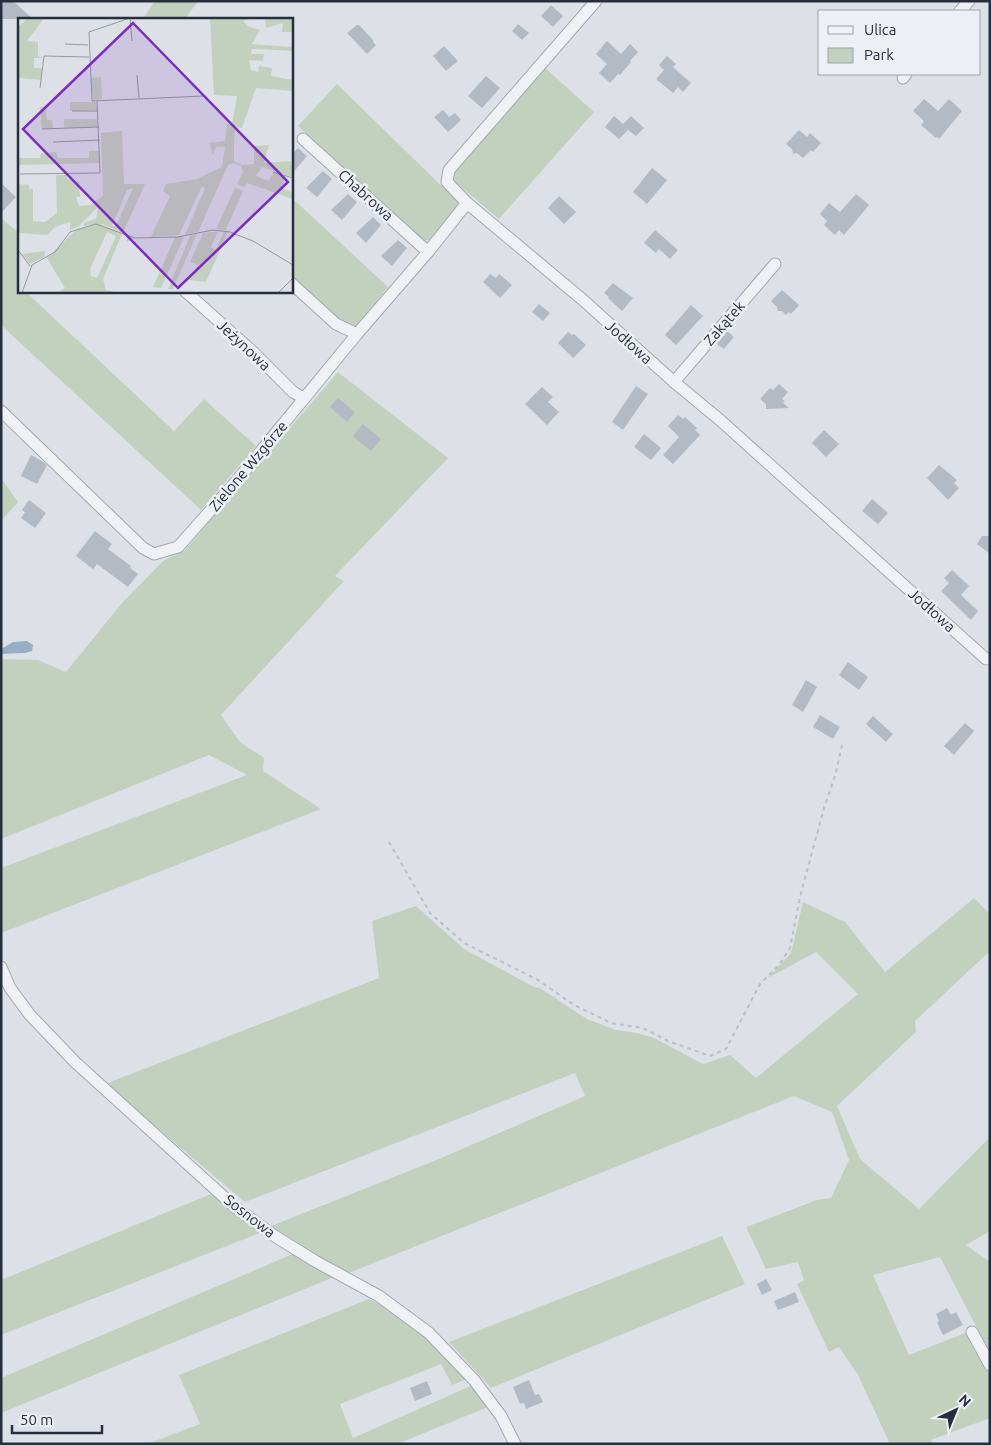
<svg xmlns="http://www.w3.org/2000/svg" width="991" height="1445" font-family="Ubuntu,sans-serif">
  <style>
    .green { fill: #c3d0be }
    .water { fill: #98aec7 }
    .building { fill: #b4bac3 }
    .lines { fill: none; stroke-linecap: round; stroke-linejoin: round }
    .minor-casing { stroke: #a3a8b1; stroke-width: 13 }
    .path { stroke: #bbbec5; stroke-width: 2; stroke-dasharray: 4 4; stroke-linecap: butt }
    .minor { stroke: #eff1f5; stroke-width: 11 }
    .labels { text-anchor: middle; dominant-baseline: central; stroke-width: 5; stroke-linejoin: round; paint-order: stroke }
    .street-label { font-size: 15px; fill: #272e3d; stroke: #eceff4 }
    .inset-road { fill: none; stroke: #9499a3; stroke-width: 1 }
    .view { fill: #7b2cbf; fill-opacity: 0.15; stroke: #7b2cbf; stroke-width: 2.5 }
    .inset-edge { fill: none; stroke: #272e3d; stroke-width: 2.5 }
  </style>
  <rect width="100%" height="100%" fill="#dde1e7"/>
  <g class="green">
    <path d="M155 1H198L185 19H143Z"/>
    <path d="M543 66 594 112 499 219 454 181 456 165Z"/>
    <path d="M337 84 461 205 428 241 417 239 298 126Z"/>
    <path d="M291 197 388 287 355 327 338 321 291 278Z"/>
    <path d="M1 218 19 233V291H25L174 431 204 399 256 446 201 510 1 325Z"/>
    <path d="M338 372 448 458 335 576 344 581 221 715 240 742 264 758 263 771 321 809 1 933V868L247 775 209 755 1 839V659L38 660 66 672 122 603 163 561 185 550Z"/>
    <path d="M1 478 18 502 1 521Z"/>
    <path d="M974 898 990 914V951L915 1021 916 1032 837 1106 860 1159 919 1209 990 1137V1231L966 1245 990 1262V1353L940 1257 873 1275 909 1355 968 1332 990 1376V1418L931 1440 933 1444H890L858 1375 839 1347 829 1352 797 1284 804 1280 798 1262 766 1269 746 1227 817 1200 831 1198 849 1160 832 1112 794 1096 346 1274 271 1226 439 1159 585 1096 575 1073 245 1202 105 1084 379 978 372 921 416 906 464 949 534 987 540 988 587 1019 616 1030 637 1033 654 1038 703 1064 730 1055 756 1078 858 994 816 952 768 978 791 953 803 902 845 922 885 972Z"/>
    <path d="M216 1192 260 1233 1 1335V1280Z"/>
    <path d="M722 1236 745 1284 491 1388 449 1342Z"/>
    <path d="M293 1254 334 1277 1 1413V1378Z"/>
    <path d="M369 1299 393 1311 420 1332 467 1379 452 1385 441 1364 340 1404 353 1438 473 1385 488 1407 397 1444H147L200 1424 179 1375Z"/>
  </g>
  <path class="water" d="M27 641 33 645 32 651 25 653 1 654V649L13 642Z"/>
  <g class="building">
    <path d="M4 1H13L33 19H1V4Z"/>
    <path d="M551 5 563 16 553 27 541 16Z"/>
    <path d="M518 24 529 33 522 40 512 31Z"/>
    <path d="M357 25H359L374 41 373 42 376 45 367 54 347 33Z"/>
    <path d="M607 41 621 54 630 44 638 52 630 61 631 62 620 75 618 74 610 83 599 73 607 64 596 54Z"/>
    <path d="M444 46 458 61 446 71 433 56Z"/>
    <path d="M667 56 676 64 673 67 691 83 683 92 678 87 673 93 656 79 664 70 659 65Z"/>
    <path d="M486 76 500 88 482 108 468 96Z"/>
    <path d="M924 99 938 111 949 99 962 111 939 139 937 137 936 138 921 125 924 121 913 111Z"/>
    <path d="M443 110 449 117 455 113 461 120 448 132 434 117Z"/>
    <path d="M614 116 623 124 631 116 644 128 636 136 628 130 619 139 605 127Z"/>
    <path d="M799 130 807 137 810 133 821 143 813 152 811 150 803 158 797 153 793 154 792 149 786 144Z"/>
    <path d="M298 148 307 156 291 175V156Z"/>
    <path d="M652 168 667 180 647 204 633 192Z"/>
    <path d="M323 171 332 179 317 197 306 188Z"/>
    <path d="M1 183 16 197 1 213Z"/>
    <path d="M348 194 357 202 342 220 331 210Z"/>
    <path d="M856 194 869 205 844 235 839 230 835 235 824 225 827 221 820 214 829 203 840 212Z"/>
    <path d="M559 196 576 212 564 224 548 208Z"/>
    <path d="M373 217 381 225 366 243 356 233Z"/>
    <path d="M655 230 678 250 670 259 659 249 656 253 644 243Z"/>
    <path d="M398 240 407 248 392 266 381 256Z"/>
    <path d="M490 274 496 278 499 274 512 285 500 298 483 282Z"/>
    <path d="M613 283 633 298 622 311 608 298 609 297 604 293Z"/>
    <path d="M782 290 799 305 791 314 789 312 786 315 782 311H778L777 307 771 301Z"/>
    <path d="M539 304 550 313 543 321 532 312Z"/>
    <path d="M691 305 703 316 676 345 665 335Z"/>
    <path d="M727 331 734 337 724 349 717 344Z"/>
    <path d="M568 332 572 335 574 334 586 345 573 358 558 343Z"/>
    <path d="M779 384 788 392 782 399 785 401 783 403 789 408 766 409V404L760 399 770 388 773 390Z"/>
    <path d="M636 386 648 394 623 430 612 422Z"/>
    <path d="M542 387 553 397 548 402 559 412 547 425 525 404Z"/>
    <path d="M338 398 355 412 347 422 330 407Z"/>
    <path d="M678 415 683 419 685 417 697 428 695 430 700 435 673 464 663 455 679 437 668 426Z"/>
    <path d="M363 424 381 439 371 451 353 436Z"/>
    <path d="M824 430 839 444 826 457 812 443Z"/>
    <path d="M644 434 661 448 651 460 634 447Z"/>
    <path d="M31 455 42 461 47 465 37 484 21 476Z"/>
    <path d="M939 465 957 480 954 483 959 488 948 500 927 478Z"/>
    <path d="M872 499 888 513 878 524 862 511Z"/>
    <path d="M29 500 46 513 35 528 21 518 25 512 22 510Z"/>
    <path d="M95 531 112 544 108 549 131 566 130 568 138 574 128 587 97 564 93 569 76 556Z"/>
    <path d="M982 536H990V554L977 544Z"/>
    <path d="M952 570 969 586 961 595 978 611 971 620 941 591 949 583 944 578Z"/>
    <path d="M848 662 868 677 859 690 839 675Z"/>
    <path d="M806 680 817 687 803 712 792 705Z"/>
    <path d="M820 715 840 727 833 739 813 727Z"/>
    <path d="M873 716 893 734 886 742 866 724Z"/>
    <path d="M965 723 974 731 954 755 944 746Z"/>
    <path d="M766 1279 772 1290 762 1295 757 1284Z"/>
    <path d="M795 1292 799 1302 778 1310 774 1301Z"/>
    <path d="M947 1308 951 1315 956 1312 963 1325 943 1335 937 1323 939 1321 936 1314Z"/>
    <path d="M529 1380 535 1395 539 1394 543 1402 526 1409 524 1403 520 1404 513 1387Z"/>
    <path d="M427 1381 432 1394 415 1401 410 1388Z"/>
  </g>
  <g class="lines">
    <defs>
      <g id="minor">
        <path d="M596 1 449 170 447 182 467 203 583 300 674 382 720 420 986 659"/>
        <path d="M960 11 969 1"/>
        <path d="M903 78 906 74"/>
        <path d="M303 139 428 252"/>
        <path d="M291 283 336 324 357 334"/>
        <path d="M185 291 253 352 293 392 304 398"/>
        <path d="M674 382 775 264"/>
        <path d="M1 411 143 548 154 554 178 547 234 484 357 334 428 252 467 203"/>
        <path d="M1 967 10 988 30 1015 75 1062 235 1207 273 1235 315 1261 379 1296 429 1333 474 1380 501 1416 515 1444"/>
        <path d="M972 1332 990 1365"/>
      </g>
    </defs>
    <use href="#minor" class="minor-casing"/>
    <path class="path" d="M389 842 430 913 464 943 538 980 574 1005 611 1023 643 1028 668 1041 710 1056 726 1049 760 984 779 965 790 948 800 897 824 808 835 776 843 741"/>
    <use href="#minor" class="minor"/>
  </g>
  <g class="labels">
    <g class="street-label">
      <text transform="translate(366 195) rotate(42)">Chabrowa</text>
      <text transform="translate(724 323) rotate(-49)">Zakątek</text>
      <text transform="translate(629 342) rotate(42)">Jodłowa</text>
      <text transform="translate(244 345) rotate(43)">Jeżynowa</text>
      <text transform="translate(248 466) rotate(-50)">Zielone Wzgórze</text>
      <text transform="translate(932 610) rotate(42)">Jodłowa</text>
      <text transform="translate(250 1216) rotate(38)">Sosnowa</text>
    </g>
  </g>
  <g transform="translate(18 18)">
    <rect width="275" height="275" fill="#dde1e7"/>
    <path d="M10 0H26L9 23 20 24V38L25 40H16V50H24V62L0 60V9ZM192 0H235L225 3 231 9 242 12 234 26 275 29V33L234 31 233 36H246L245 43 231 42 233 52 240 54 241 48 254 50 253 58 275 62V73L238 70 224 110 217 109 216 126V143L224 147 236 146V128L251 127 246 145 273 143 275 159 244 149 238 158 251 163 255 154 268 159 263 170 275 175V181L229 165 226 169 219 166 225 154 223 148 216 145 210 147 180 214 167 217 187 170 184 168 161 217 133 219 152 178 145 173 148 166 179 161 204 149 207 129H198L195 137 191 125 207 123 209 106H214L219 78 196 77ZM247 0H275V14H264L265 5 248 10ZM83 59 84 81 75 82 73 60ZM52 84H78L79 92 52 93ZM27 88 29 102H34L35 111H24L22 89ZM46 101H79L80 109 46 110ZM104 113 106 166H127L105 215 84 206 65 208 67 204 78 201 80 189 61 208 52 212V204L37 209 29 217 0 215V166L11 167V171H15V203L27 204 39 195 38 157H49V161L61 164 62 179H58L61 188 72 187 85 178 83 115ZM115 170 98 208H94L109 172ZM71 133H81L82 145 1 147 0 155V140H22L23 135 38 134 40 140H71ZM217 170 225 173 208 212 198 211ZM82 206 116 221 108 224 110 219 104 216 85 261 88 272 102 275H39L47 270 29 240 59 211ZM89 214 98 218 79 260 73 258 72 251ZM204 213 200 214 193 229 198 232 206 213 210 214 188 264 172 262 180 247 172 244 185 215ZM179 216 155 271H150L172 218ZM157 219H166L143 270 135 269ZM27 233 26 239 12 246 4 236Z" fill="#c3d0be" fill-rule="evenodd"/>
    <path class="inset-road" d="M112 0 71 14 74 83 185 78M112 0 114 23M47 26 70 27M119 57 121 80M22 70 26 38 71 39M54 93H80M24 111 81 109M35 124 82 122M255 154 275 160M2 156 82 155 79 83M0 232 12 248M4 275 14 247 37 234 52 214 78 206 117 220 160 219 195 212 212 214 235 223 275 247M260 275 275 260"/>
    <path class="view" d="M115 5 270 164 160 270 5 111Z"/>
    <rect width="275" height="275" class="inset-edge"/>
  </g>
  <rect width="991" height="1445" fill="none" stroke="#272e3d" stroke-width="5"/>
  <rect x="818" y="10" width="162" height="65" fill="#eceff4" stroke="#9da2ab"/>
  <rect x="828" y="26" width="25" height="8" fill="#eff1f5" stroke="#9da2ab"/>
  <text x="864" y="35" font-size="15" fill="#272e3d">Ulica</text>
  <rect x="828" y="48" width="25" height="15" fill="#c3d0be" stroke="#9da2ab"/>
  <text x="864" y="60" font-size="15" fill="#272e3d">Park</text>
  <g transform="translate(956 1410) rotate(44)" stroke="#eceff4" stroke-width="4" paint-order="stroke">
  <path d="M0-4L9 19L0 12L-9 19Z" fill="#272e3d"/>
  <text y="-8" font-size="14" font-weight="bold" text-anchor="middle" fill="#272e3d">N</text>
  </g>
  <path d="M12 1425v8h90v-8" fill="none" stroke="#272e3d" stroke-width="2.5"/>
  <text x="20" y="1425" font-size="15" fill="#272e3d" stroke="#eceff4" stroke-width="4" paint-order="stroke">50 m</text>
</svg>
